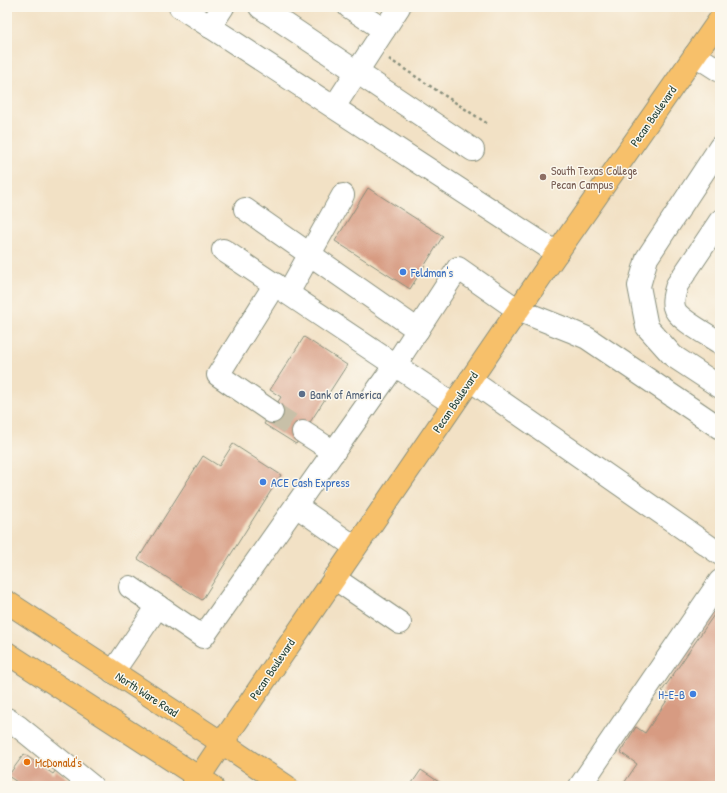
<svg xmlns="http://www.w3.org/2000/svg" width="727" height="793" font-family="'Patrick Hand',sans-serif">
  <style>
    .building { fill: #d79b82 }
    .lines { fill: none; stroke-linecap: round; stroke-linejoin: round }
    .minor-tunnel { stroke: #c8c0a8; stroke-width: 22; stroke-dasharray: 22 11; stroke-linecap: butt }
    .minor-casing { stroke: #888f7c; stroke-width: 24 }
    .major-casing { stroke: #888f7c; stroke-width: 24 }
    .path { stroke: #888f7c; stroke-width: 2.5; stroke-dasharray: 3 3; stroke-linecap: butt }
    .minor { stroke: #fff; stroke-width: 22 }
    .major { stroke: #f7c06b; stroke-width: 22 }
    .education-dot { fill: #8d6e63; stroke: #fbf7ec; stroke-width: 1.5 }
    .shop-dot { fill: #3f7fe0; stroke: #fbf7ec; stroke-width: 1.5 }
    .service-dot { fill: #5c6f8a; stroke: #fbf7ec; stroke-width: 1.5 }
    .food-dot { fill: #e8710a; stroke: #fbf7ec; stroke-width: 1.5 }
    .labels { text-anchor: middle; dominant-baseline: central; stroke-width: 3; stroke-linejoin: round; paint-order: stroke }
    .street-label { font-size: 12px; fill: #1f3d34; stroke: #fbf7ec }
    .education-label { font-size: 12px; fill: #785e54; stroke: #fbf7ec; text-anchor: start }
    .shop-label { font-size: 12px; fill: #366cbe; stroke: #fbf7ec; text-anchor: start }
    .service-label { font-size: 12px; fill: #4e5e75; stroke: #fbf7ec; text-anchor: start }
    .food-label { font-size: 12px; fill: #c56008; stroke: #fbf7ec; text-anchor: start }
  </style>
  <rect width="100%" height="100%" fill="#fbf7ec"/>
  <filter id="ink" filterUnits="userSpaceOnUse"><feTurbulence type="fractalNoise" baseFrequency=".025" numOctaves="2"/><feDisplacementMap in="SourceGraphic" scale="8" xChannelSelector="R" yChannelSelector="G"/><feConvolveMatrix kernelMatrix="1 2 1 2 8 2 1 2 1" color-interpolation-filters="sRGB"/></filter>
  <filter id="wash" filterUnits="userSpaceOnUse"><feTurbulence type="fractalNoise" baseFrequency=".012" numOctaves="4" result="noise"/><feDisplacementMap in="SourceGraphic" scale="16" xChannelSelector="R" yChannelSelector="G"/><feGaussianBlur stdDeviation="0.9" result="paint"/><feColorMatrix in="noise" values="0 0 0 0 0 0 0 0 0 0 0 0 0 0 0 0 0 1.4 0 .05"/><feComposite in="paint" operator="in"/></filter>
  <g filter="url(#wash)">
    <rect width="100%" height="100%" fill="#f2e1c5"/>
    <g id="blocks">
      <g class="building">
        <path d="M368 188 443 236 410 289 335 241Z"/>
        <path d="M304 337 347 365 296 444 264 424 281 397 270 390Z"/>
        <path d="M233 444 281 475 202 600 138 559 203 456 219 466Z"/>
        <path d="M720 606V786H622L637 764 620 752 636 727 645 733 670 696 662 691Z"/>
        <path d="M24 754 53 774 56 770 79 786H23L8 776Z"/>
        <path d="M421 770 445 786H410Z"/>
      </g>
    </g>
  </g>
  <g filter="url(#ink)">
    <use href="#blocks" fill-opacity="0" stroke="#888f7c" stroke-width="1"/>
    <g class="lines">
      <path class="minor-tunnel" d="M272 412 303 432"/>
      <defs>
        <g id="minor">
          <path d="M180 7 557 253"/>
          <path d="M260 7 473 150"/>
          <path d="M349 7 384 30"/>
          <path d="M210 27 223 7"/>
          <path d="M695 55 720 71"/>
          <path d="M334 107 399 7"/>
          <path d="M720 147 647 258 639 286 647 327 673 356 720 387"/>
          <path d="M245 209 418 330"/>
          <path d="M720 221 677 285C675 292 672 300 674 307 676 318 710 336 720 343"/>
          <path d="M223 250 453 404"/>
          <path d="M288 293 343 195"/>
          <path d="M470 380 720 554"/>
          <path d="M272 412 218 375 275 284"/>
          <path d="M303 432 334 452"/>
          <path d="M296 506 355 547"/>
          <path d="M334 578 400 623"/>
          <path d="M130 587 203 637 395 365 458 268 518 310 571 331 587 338 720 428"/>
          <path d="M113 672 158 606"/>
          <path d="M7 719 19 727 92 786"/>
          <path d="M580 786 720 581"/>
        </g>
        <g id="major">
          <path d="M7 602 222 743 286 786"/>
          <path d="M7 653 212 786"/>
          <path d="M193 786 222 743 557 253 720 19"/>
        </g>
      </defs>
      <use href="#minor" class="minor-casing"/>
      <use href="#major" class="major-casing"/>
      <path class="path" d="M389 59 488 124"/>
      <use href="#minor" class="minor"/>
      <use href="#major" class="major"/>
    </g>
  </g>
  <circle class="education-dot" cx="543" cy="177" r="4"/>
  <g class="shop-dot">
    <circle cx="403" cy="272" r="4"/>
    <circle cx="263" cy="482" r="4"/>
    <circle cx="693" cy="694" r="4"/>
  </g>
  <circle class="service-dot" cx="302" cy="394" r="4"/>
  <circle class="food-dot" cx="27" cy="762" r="4"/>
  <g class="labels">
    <g class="street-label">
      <text transform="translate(653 116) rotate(-55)">Pecan Boulevard</text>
      <text transform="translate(455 402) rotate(-56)">Pecan Boulevard</text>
      <text transform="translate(272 669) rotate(-56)">Pecan Boulevard</text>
      <text transform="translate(147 694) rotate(33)">North Ware Road</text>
    </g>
    <g class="education-label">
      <text x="551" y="170">South Texas College<tspan x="551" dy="14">Pecan Campus</tspan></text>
    </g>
    <g class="shop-label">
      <text x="411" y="272">Feldman's</text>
      <text x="271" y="482">ACE Cash Express</text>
      <text x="685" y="694" text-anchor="end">H-E-B</text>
    </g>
    <g class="service-label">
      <text x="310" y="394">Bank of America</text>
    </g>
    <g class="food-label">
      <text x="35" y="762">McDonald's</text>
    </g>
  </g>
  <rect width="727" height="793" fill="none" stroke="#fbf7ec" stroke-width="24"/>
</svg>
